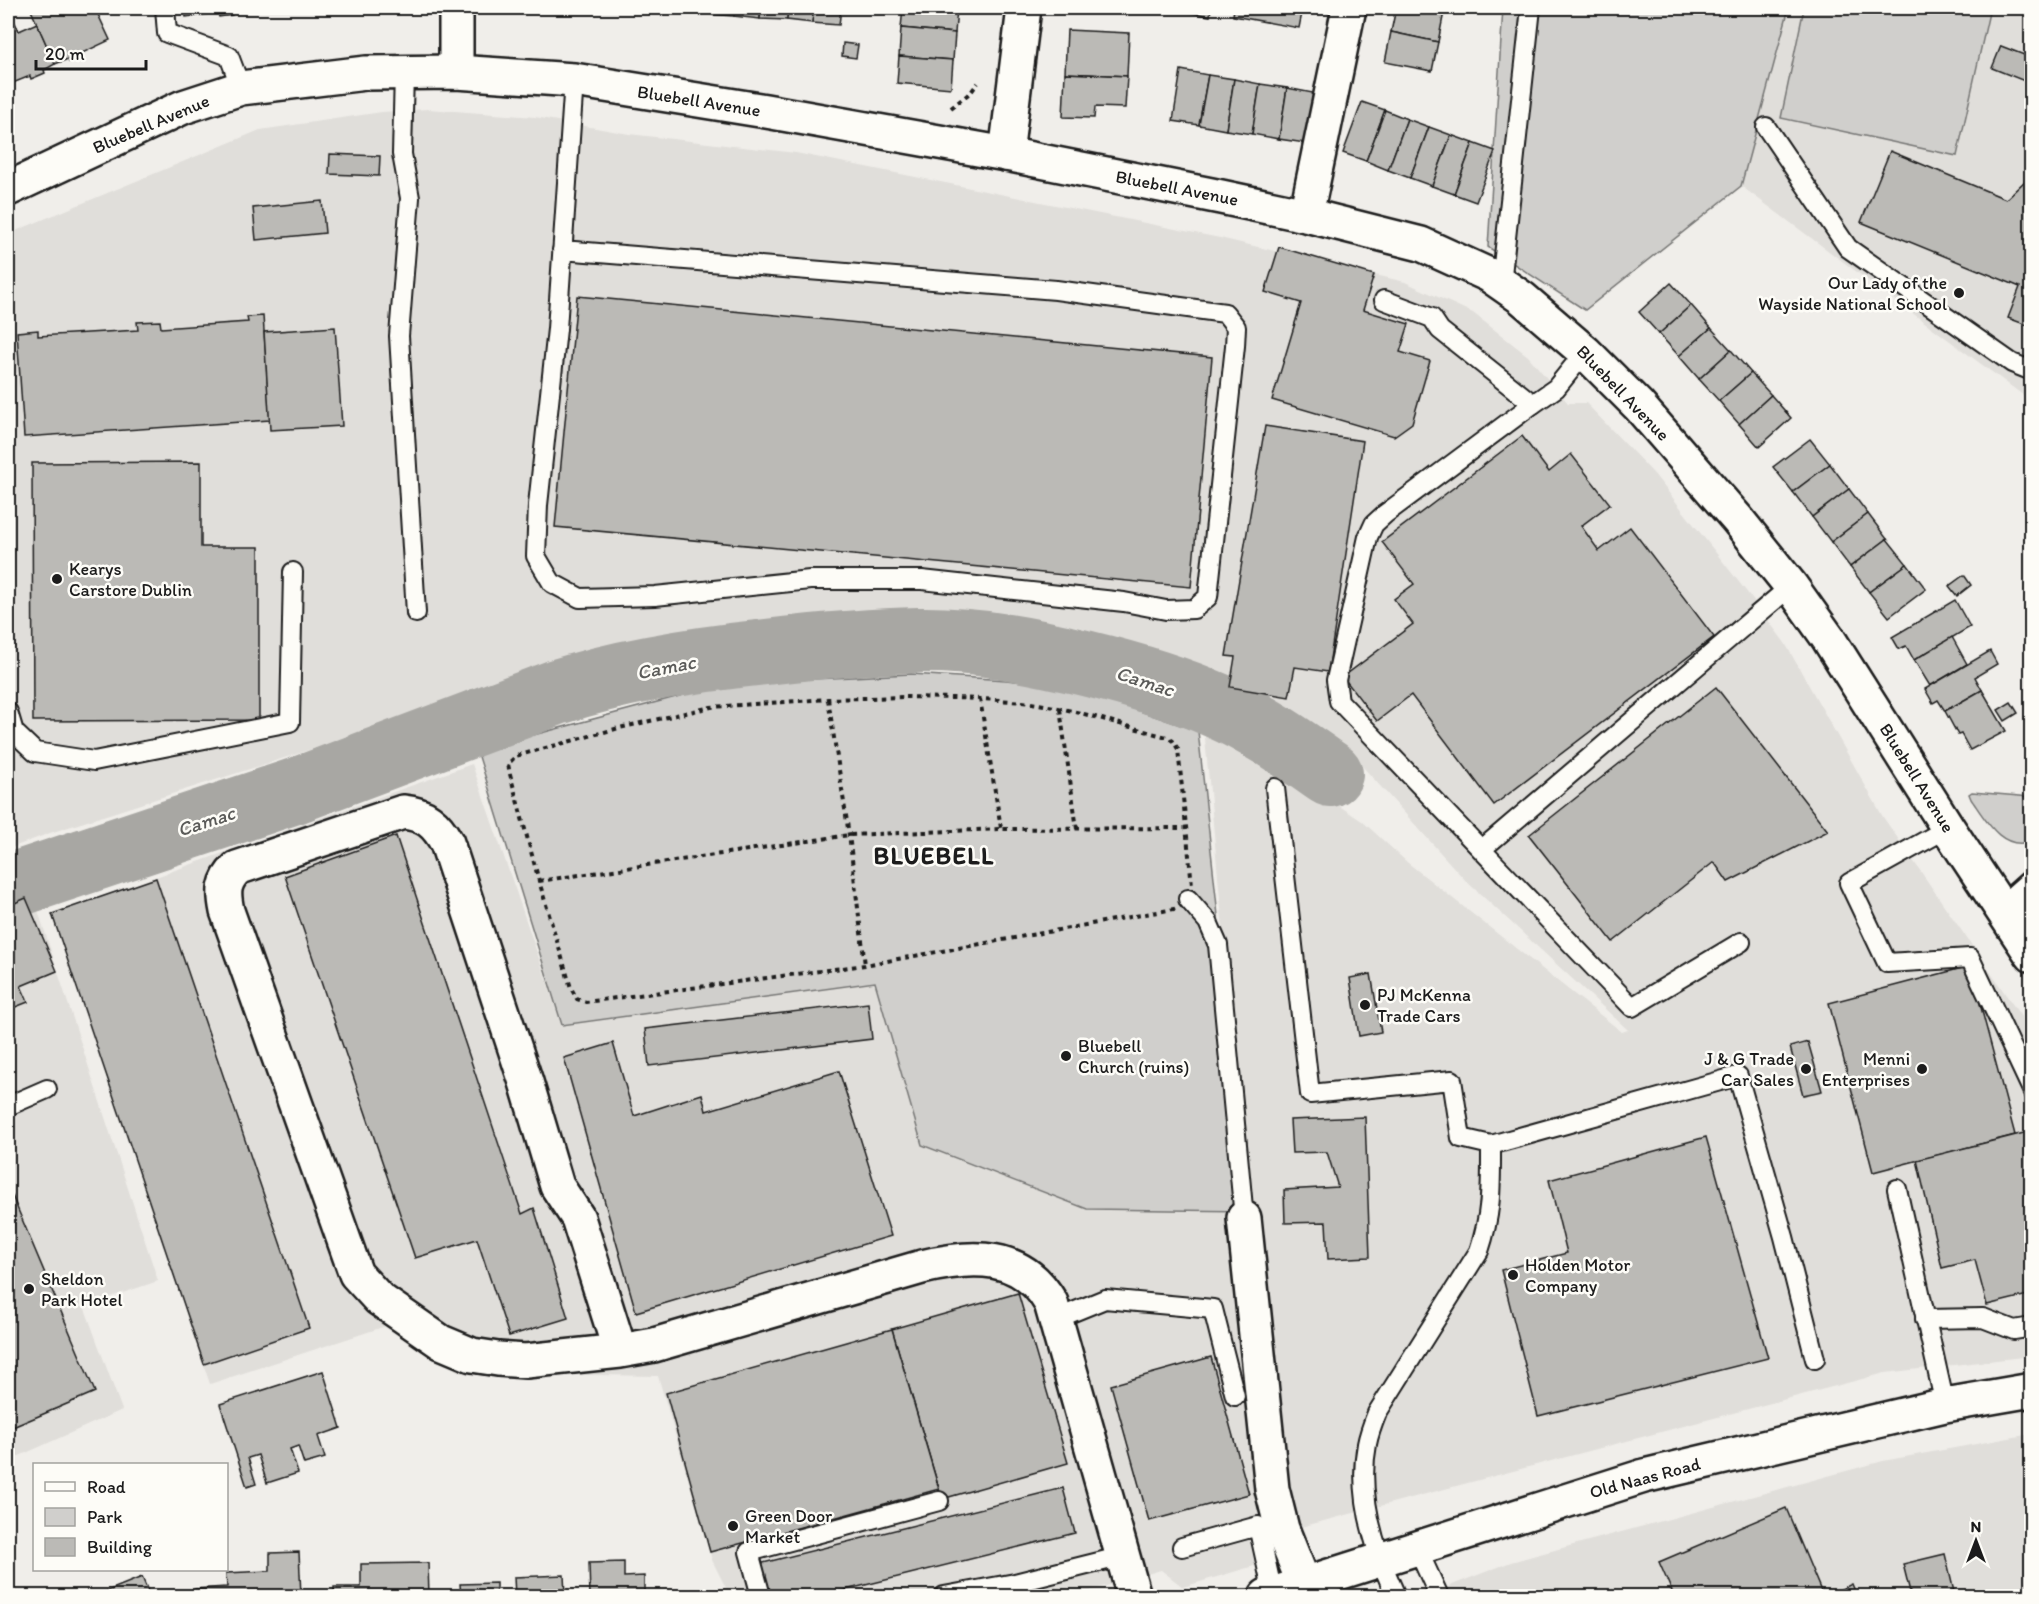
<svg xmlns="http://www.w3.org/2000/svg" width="2039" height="1604" font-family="Itim,sans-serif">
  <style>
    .built { fill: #e0deda }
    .green { fill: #d0cfcc; stroke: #767674; stroke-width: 1.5 }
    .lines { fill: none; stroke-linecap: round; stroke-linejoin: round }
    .river { stroke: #a8a7a3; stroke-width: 66 }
    .building { fill: #bbbab6; stroke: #1c1c1c; stroke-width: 1.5 }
    .lane-casing { stroke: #1c1c1c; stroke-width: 22 }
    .street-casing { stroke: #1c1c1c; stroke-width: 38 }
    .path { stroke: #1c1c1c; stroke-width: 4; stroke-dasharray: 4.5 4.5; stroke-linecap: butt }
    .lane { stroke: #fdfcf7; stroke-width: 18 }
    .street { stroke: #fdfcf7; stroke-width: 33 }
    .poi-dot { fill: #1c1c1c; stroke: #fdfcf7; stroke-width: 2 }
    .labels { text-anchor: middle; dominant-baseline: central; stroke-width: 5; stroke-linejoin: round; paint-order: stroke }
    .street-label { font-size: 18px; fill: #1c1c1c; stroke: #fdfcf7 }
    .poi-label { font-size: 18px; fill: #1c1c1c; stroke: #fdfcf7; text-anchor: start }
    .water-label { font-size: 20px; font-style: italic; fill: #5b5b59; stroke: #fdfcf7 }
    .district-label { font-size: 24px; font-weight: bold; letter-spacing: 1.5px; fill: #1c1c1c; stroke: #fdfcf7 }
  </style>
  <rect width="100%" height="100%" fill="#f0eeea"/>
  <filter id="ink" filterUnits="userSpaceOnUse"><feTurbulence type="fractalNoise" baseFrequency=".0167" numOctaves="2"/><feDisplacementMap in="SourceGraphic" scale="12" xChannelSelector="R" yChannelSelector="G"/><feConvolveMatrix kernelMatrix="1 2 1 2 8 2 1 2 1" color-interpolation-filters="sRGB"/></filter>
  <g filter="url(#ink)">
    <g class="built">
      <path d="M1789 8H2031V401L1741 186Z"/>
      <path d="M428 109 535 117 629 134 796 153 1220 238 1405 282 1473 313 1528 356 1568 403H1586L1654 474 1746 591 1785 643 1883 817 2031 1031V1356L1885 1373 1297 1528 1281 1558 1183 1587 1161 1570 1092 1590 1084 1596H730L712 1560 658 1376 461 1373 386 1326 210 1384 52 914 472 764 562 1025 875 982 922 1145 1242 1130 1204 728 1270 760 1362 821 1408 863 1622 1032 1628 1030 1466 881 1353 756 1240 706 1194 664 1078 627 972 617 806 620 645 647 462 701 50 833 8 849V234L260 130 382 112Z"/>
      <path d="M31 889 158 1281 84 1306 122 1410 8 1461V898Z"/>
      <path d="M2031 1434V1596H1424L1511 1562 1883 1461Z"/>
    </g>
    <g class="green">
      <path d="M1503 8H1789L1741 186 1585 310 1488 247Z"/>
      <path d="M1804 8H1990L1957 156 1781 118Z"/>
      <path d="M911 674 1006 680 1073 688 1198 731 1250 1211 1087 1209 922 1145 875 982 562 1025 477 750 706 689 737 683Z"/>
      <path d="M1972 792 2031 797V841C2002 852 1985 819 1971 799L1969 794Z"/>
    </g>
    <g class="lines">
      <path class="river" d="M8 887 295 791 557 692C622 671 698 659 766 652 817 646 868 641 919 640 975 639 1031 650 1085 663 1130 674 1175 687 1218 706 1259 724 1294 749 1330 774"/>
    </g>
    <g class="building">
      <path d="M8 8 19 31 37 23 55 64 44 70 45 73 31 79 30 76 8 85Z"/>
      <path d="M30 8H95L110 40 82 53 83 55 69 62 68 59 55 64Z"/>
      <path d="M185 8H245V10L232 11V15L219 17 218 13 186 17Z"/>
      <path d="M708 8H735L734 16 707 14Z"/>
      <path d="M735 8H761L760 19 734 16Z"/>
      <path d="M761 8H788L787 20 760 19Z"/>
      <path d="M788 8H814L812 23 787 20Z"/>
      <path d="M814 8H841L839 25 812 23Z"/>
      <path d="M903 8H957L955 33 901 28Z"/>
      <path d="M1177 8H1211L1210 16 1176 10Z"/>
      <path d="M1234 8H1303L1299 28 1233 16Z"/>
      <path d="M1396 8H1424L1444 12 1438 42 1391 32Z"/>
      <path d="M901 28 955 33 953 60 899 56Z"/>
      <path d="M1067 30 1129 33 1127 76 1065 73Z"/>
      <path d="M1391 32 1438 42 1432 71 1385 62Z"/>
      <path d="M843 43 858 45 856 58 842 56Z"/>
      <path d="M2001 46 2032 58V84L1992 68Z"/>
      <path d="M899 56 953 60 951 88 897 83Z"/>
      <path d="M1181 70 1208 75 1199 125 1173 121Z"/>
      <path d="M1065 73 1127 76 1125 108 1095 107 1094 118 1063 117Z"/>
      <path d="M1208 75 1234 79 1226 130 1199 125Z"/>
      <path d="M1234 79 1260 84 1252 134 1226 130Z"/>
      <path d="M1260 84 1287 88 1279 139 1252 134Z"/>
      <path d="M1287 88 1313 93 1305 143 1279 139Z"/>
      <path d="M1362 102 1385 110 1366 161 1343 153Z"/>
      <path d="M1385 110 1407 119 1388 170 1366 161Z"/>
      <path d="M1407 119 1429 127 1410 178 1388 170Z"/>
      <path d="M1429 127 1451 135 1432 186 1410 178Z"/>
      <path d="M1451 135 1473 143 1454 194 1432 186Z"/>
      <path d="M1473 143 1495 151 1476 202 1454 194Z"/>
      <path d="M1890 151 2006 199 2027 179 2032 169V327L2008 318 2020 287 1861 222Z"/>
      <path d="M330 154 380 156 379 176 329 174Z"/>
      <path d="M322 201 325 233 256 240 253 208Z"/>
      <path d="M1279 247 1374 275 1363 310 1409 324 1400 352 1430 361 1412 423 1394 436 1272 400 1301 303 1265 292Z"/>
      <path d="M1671 283 1691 305 1659 334 1639 312Z"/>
      <path d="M577 296 1212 357 1191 587 555 527Z"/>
      <path d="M1691 305 1711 328 1679 356 1659 334Z"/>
      <path d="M263 316 270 420 24 437 17 332 38 330V336L138 330 137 322 160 321 161 328 248 322 247 317Z"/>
      <path d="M335 327 342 426 270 430 264 332Z"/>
      <path d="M1711 328 1731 350 1699 379 1679 356Z"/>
      <path d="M1731 350 1751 373 1719 401 1699 379Z"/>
      <path d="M1751 373 1771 395 1739 424 1719 401Z"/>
      <path d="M1771 395 1791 418 1759 447 1739 424Z"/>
      <path d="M1265 426 1363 441 1328 672 1295 667 1289 697 1230 687 1235 657 1226 656Z"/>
      <path d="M1522 436 1549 472 1571 454 1610 504 1581 526 1599 551 1630 527 1714 637 1494 805 1411 695 1377 721 1343 677 1413 624 1394 599 1414 584 1382 542Z"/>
      <path d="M1810 439 1830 464 1793 492 1773 467Z"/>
      <path d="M201 462V547H259V720L33 721 32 463Z"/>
      <path d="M1830 464 1849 489 1812 517 1793 492Z"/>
      <path d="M1849 489 1868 514 1831 542 1812 517Z"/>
      <path d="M1868 514 1887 539 1850 567 1831 542Z"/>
      <path d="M1887 539 1907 564 1869 592 1850 567Z"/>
      <path d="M1907 564 1926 589 1889 617 1869 592Z"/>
      <path d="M1964 575 1971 585 1957 596 1949 586Z"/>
      <path d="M1955 600 1970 627 1914 660 1906 646 1899 649 1892 637Z"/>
      <rect x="2025" y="633" width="7" height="17"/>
      <path d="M1952 637 1967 664 1930 686 1914 660Z"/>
      <path d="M1990 651 1997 664 1975 677 1982 690 1945 711 1938 700 1933 703 1925 689Z"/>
      <path d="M1716 687 1828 831 1728 882 1714 862 1613 942 1529 835Z"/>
      <path d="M1982 690 2006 731 1970 750 1961 734 1958 735 1945 711Z"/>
      <path d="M2011 702 2018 713 2005 721 1998 710Z"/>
      <path d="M396 836 522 1214 534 1208 568 1318 509 1336 477 1239 415 1258 285 876Z"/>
      <path d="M156 878 309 1328 204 1364 52 914Z"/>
      <path d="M26 898 57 971 21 986 28 1002 8 1010V906Z"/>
      <path d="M1970 966 2015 1135 1873 1172 1829 1003Z"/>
      <path d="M1371 974 1381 1032 1359 1036 1350 978Z"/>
      <path d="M868 1003 872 1039 649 1066 645 1029Z"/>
      <path d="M1808 1042 1822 1091 1803 1095 1790 1047Z"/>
      <path d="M613 1043 634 1116 702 1094 706 1111 839 1071 891 1236 636 1312 564 1058Z"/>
      <path d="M1365 1117 1370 1257 1328 1259 1326 1222 1285 1223 1284 1190 1338 1187 1327 1152 1292 1153 1290 1120Z"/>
      <path d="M2032 1131V1294L1987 1305 1975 1260 1942 1268 1917 1160Z"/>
      <path d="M1706 1137 1768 1358 1538 1416 1501 1270 1567 1253 1549 1180Z"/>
      <path d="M8 1186 95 1392 8 1429Z"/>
      <path d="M1018 1293 1068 1463 942 1499 892 1329Z"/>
      <path d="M892 1329 939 1489 710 1552 666 1393Z"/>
      <path d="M1211 1357 1249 1494 1149 1521 1111 1385Z"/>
      <path d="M323 1371 341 1428 318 1436 325 1458 304 1464 298 1446 290 1449 298 1473 267 1483 258 1455 248 1458 256 1484 247 1487 220 1404Z"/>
      <path d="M1063 1488 1075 1533 821 1596H767L759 1564Z"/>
      <path d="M1786 1508 1823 1596H1674L1659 1562Z"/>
      <path d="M299 1552 301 1596H195V1589L227 1587 226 1573 270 1571V1553Z"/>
      <path d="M1945 1554 1955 1596H1911L1903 1564Z"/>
      <path d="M624 1562V1577L644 1576V1592L690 1591 691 1596H590L589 1563Z"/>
      <path d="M428 1563 429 1596H334V1587H361V1564Z"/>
      <path d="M564 1575 565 1596H515L514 1577Z"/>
      <path d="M142 1577 150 1596H95Z"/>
      <path d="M496 1583V1596H461L460 1584Z"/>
      <path d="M1852 1584 1857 1596H1826Z"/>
    </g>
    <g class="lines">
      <defs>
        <g id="lane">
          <path d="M165 8 167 33 229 56 241 88"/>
          <path d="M404 72 402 154 410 198 399 336 416 613"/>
          <path d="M1766 127 1848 248 2012 363 2032 371"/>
          <path d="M562 250 1056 290 1225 313 1236 327 1235 346 1208 597 1194 609 1166 610 1124 602 922 580H810L655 596 580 598 552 583 536 556 538 505 557 329 574 80"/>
          <path d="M1501 284 1531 8"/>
          <path d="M1384 300 1432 318 1440 330 1533 404 1385 514 1374 524 1368 537 1336 680 1339 701 1632 1007 1741 942"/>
          <path d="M1533 404 1556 388 1585 352"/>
          <path d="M8 712 14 732 35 752 94 761 290 722 293 572"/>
          <path d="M1275 788 1310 1094 1452 1080 1461 1138 1491 1145C1491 1185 1492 1213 1479 1251L1377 1413C1373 1423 1369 1433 1367 1444 1357 1495 1375 1551 1396 1596"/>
          <path d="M1948 828 1849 883 1887 963 1970 958 2032 1090"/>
          <path d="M1482 849 1791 586"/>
          <path d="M1188 899 1208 922 1218 945 1244 1218"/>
          <path d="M8 1106 47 1089"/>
          <path d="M1491 1145 1738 1076 1784 1237 1815 1359"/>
          <path d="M1897 1189 1945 1405"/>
          <path d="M1056 1319 1105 1299 1213 1309 1235 1396"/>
          <path d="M1925 1319 1983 1318 2014 1330 2032 1327"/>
          <path d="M1182 1547 1258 1526 1273 1594"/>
          <path d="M1417 1548 1439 1596"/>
          <path d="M761 1596 749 1552 939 1501"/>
          <path d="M944 1596 1015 1583 1123 1556"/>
        </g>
        <g id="street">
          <path d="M456 72V8"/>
          <path d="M1006 154 1024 8"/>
          <path d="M8 189 183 107 241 88 366 73 456 72 574 80 766 111 1006 154 1221 197 1306 215 1421 244 1489 275 1522 298 1585 352 1639 406 1738 520 1791 586 1828 638 1948 828 2032 955"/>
          <path d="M1306 215 1349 8"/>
          <path d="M2005 912 2032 888"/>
          <path d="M1244 1218 1272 1489 1282 1529 1304 1584"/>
          <path d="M620 1351 578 1218 557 1186 526 1082 447 843C436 823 425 814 403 812L237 868C223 882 223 892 227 911L356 1274 379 1299 441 1342 472 1355 498 1359 526 1361 620 1351 654 1345 922 1267C972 1255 1022 1252 1051 1303L1134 1596"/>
          <path d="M1266 1596 1644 1476 1945 1405 2032 1390"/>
        </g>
      </defs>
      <use href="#lane" class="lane-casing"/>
      <use href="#street" class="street-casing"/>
      <g class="path">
        <path d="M951 108 971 92 978 83"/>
        <path d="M905 697C949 698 994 698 1038 704 1081 711 1124 726 1167 737L1173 741 1178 749 1192 885C1189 897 1186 904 1174 909L865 965 586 1002 577 999 571 988 539 881 510 774 508 764 516 756 619 728 711 707 828 699Z"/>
        <path d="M828 699 849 835 865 965"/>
        <path d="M980 699 1001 828"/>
        <path d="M1060 709 1077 829"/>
        <path d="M539 881 849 835 1002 829 1187 828"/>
      </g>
      <use href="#lane" class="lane"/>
      <use href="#street" class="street"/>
    </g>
  </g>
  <g class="poi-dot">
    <circle cx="1959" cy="293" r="6"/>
    <circle cx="57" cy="579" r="6"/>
    <circle cx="1365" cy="1005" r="6"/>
    <circle cx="1066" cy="1056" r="6"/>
    <circle cx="1806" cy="1069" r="6"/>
    <circle cx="1922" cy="1069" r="6"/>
    <circle cx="1513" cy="1275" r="6"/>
    <circle cx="29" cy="1289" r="6"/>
    <circle cx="733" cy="1526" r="6"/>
  </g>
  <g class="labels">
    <g class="street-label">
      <text transform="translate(699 101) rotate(9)">Bluebell Avenue</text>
      <text transform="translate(151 124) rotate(-23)">Bluebell Avenue</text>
      <text transform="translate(1177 188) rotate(11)">Bluebell Avenue</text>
      <text transform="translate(1623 393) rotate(46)">Bluebell Avenue</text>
      <text transform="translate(1917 778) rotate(58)">Bluebell Avenue</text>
      <text transform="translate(1645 1478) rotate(-15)">Old Naas Road</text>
    </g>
    <g class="poi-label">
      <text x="1947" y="283" text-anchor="end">Our Lady of the<tspan x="1947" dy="21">Wayside National School</tspan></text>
      <text x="69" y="569">Kearys<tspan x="69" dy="21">Carstore Dublin</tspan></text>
      <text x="1377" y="995">PJ McKenna<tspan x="1377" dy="21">Trade Cars</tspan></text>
      <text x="1078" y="1046">Bluebell<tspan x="1078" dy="21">Church (ruins)</tspan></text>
      <text x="1794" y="1059" text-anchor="end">J &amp; G Trade<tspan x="1794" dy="21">Car Sales</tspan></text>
      <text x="1910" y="1059" text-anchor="end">Menni<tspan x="1910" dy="21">Enterprises</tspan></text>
      <text x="1525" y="1265">Holden Motor<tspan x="1525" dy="21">Company</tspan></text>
      <text x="41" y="1279">Sheldon<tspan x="41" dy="21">Park Hotel</tspan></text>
      <text x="745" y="1516">Green Door<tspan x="745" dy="21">Market</tspan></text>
    </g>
    <g class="water-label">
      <text transform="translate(666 667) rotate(-11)">Camac</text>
      <text transform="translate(1145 681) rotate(18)">Camac</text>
      <text transform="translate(206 821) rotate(-18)">Camac</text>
    </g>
    <g class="district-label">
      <text x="934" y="855">BLUEBELL</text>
    </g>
  </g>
  <rect width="2039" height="1604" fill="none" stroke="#fdfcf7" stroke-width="30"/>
  <rect x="15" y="15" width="2009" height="1574" fill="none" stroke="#1c1c1c" stroke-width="2" filter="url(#ink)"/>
  <rect x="33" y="1463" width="195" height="108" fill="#fdfcf7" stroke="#a3a29f" stroke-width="1.5"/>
  <rect x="45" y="1482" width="30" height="9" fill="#fdfcf7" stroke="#a3a29f" stroke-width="1.5"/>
  <text x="87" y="1493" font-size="18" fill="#1c1c1c">Road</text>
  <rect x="45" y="1508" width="30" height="18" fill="#d0cfcc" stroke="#a3a29f" stroke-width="1.5"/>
  <text x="87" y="1523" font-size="18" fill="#1c1c1c">Park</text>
  <rect x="45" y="1538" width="30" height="18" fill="#bbbab6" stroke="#a3a29f" stroke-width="1.5"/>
  <text x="87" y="1553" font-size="18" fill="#1c1c1c">Building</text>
  <g transform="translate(1976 1541)" stroke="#fdfcf7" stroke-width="4.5" paint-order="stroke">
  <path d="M0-4.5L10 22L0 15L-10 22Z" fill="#1c1c1c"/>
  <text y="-9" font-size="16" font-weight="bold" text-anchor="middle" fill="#1c1c1c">N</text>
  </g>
  <path d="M36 60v9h110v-9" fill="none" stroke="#1c1c1c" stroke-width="3"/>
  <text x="45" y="60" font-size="18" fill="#1c1c1c" stroke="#fdfcf7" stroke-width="4.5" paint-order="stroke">20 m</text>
</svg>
